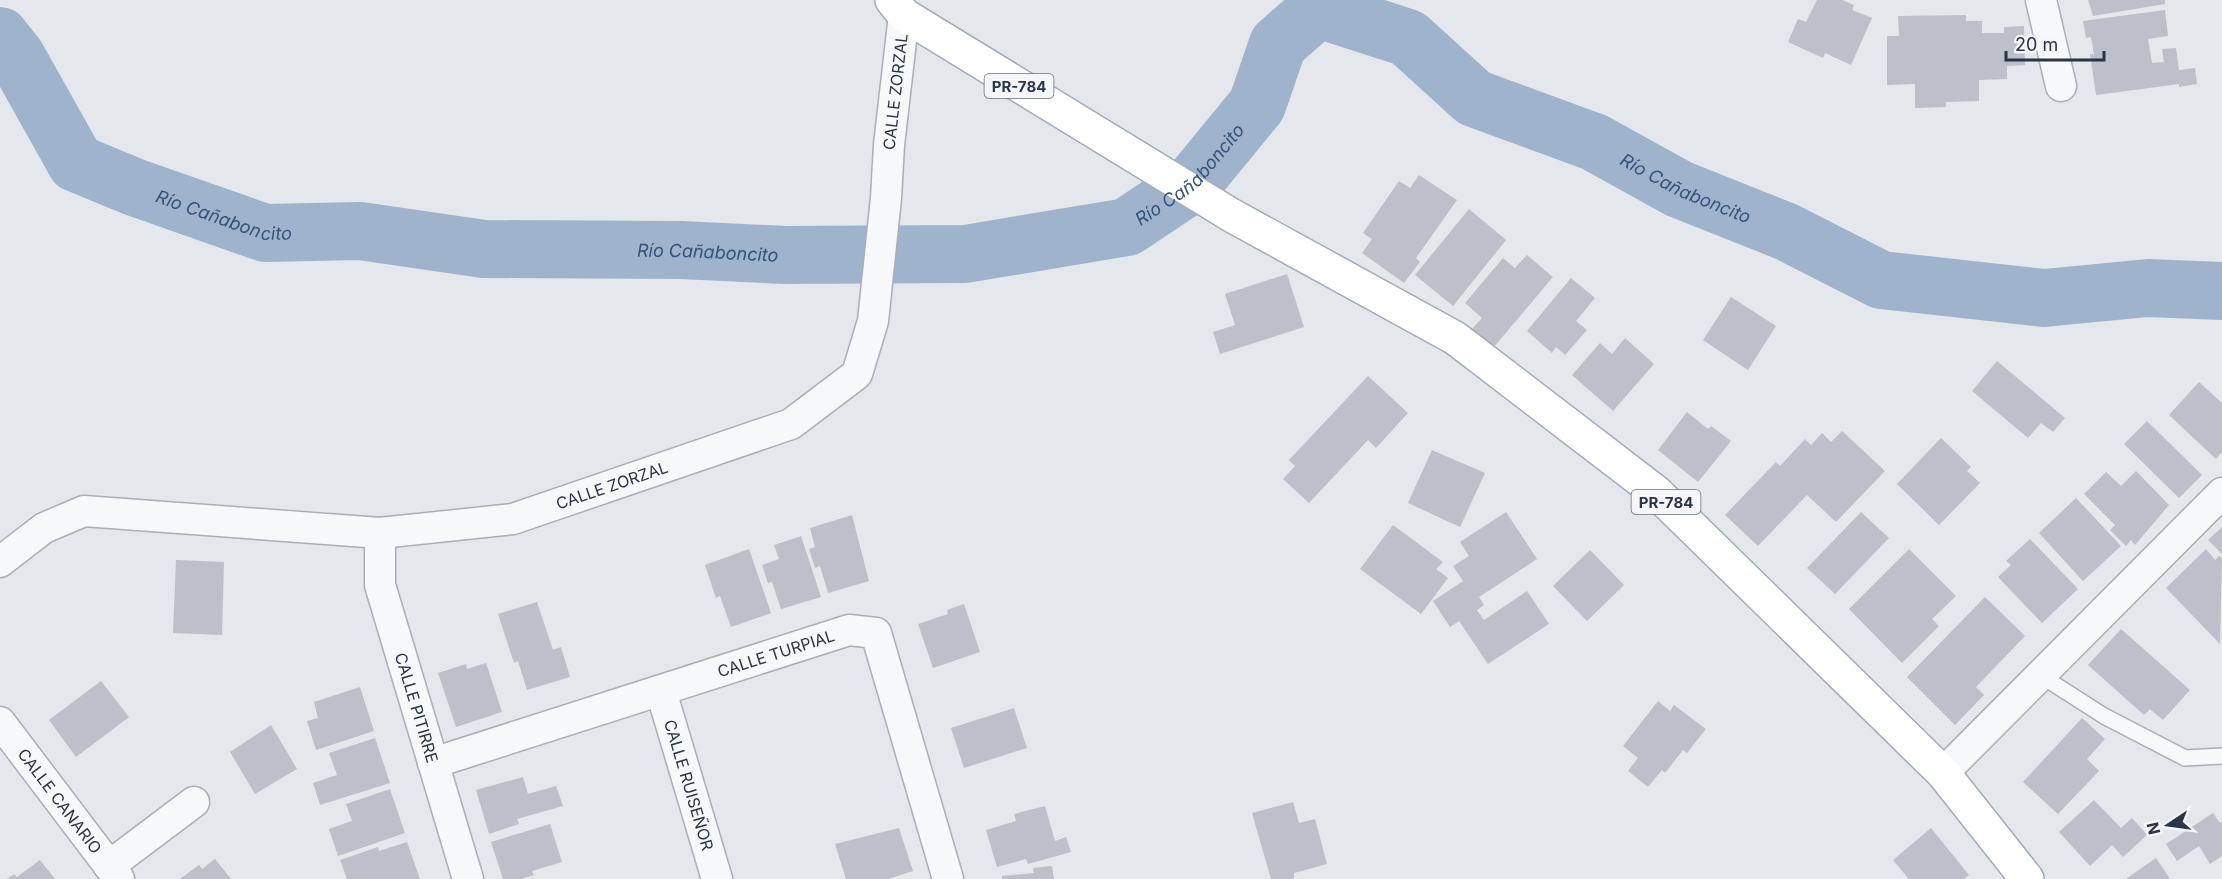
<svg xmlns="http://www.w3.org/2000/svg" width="2222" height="879" font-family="Inter,sans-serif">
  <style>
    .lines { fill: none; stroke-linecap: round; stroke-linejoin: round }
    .river { stroke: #9fb4cc; stroke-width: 58 }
    .building { fill: #bbc0ca }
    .lane-casing { stroke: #a9aeb7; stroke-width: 18 }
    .street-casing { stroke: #a9aeb7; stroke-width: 33 }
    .primary-casing { stroke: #a3abb8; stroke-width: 36 }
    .lane { stroke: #f7f8fa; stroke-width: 15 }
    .street { stroke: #f7f8fa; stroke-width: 30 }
    .primary { stroke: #fff; stroke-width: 33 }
    .labels { text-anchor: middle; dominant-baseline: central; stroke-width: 5; stroke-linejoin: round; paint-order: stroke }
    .shield { fill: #f4f6f9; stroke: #676e7b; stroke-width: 1.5 }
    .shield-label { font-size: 15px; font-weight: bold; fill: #2b3445 }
    .street-label { font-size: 16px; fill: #2b3445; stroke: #f4f6f9 }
    .water-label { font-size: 18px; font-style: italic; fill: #34527a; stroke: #f4f6f9 }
  </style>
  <rect width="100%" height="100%" fill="#e4e7ec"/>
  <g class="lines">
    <path class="river" id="s1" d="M0 36 16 56 76 163 134 187 265 233 360 231 484 249 681 250 785 255 965 254 1127 227 1193 183 1257 105 1278 44 1318 9 1408 38 1474 98 1594 142 1679 189 1787 232 1881 280 2044 298 2148 288 2222 291"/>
  </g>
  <g class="building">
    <path d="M1817 0H1842L1854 5 1852 10 1872 18 1851 65 1825 53 1823 58 1788 42 1798 19 1806 22Z"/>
    <path d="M2088 0H2165V4L2093 16Z"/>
    <path d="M2165 10 2168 36 2148 39 2152 63 2164 62 2162 49 2176 48 2179 70 2195 68 2197 84 2179 87V84L2096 95 2090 54H2094L2091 37 2086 38 2083 21Z"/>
    <path d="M1966 15V21H1982V33H2004V27L2024 26 2025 65 2007 66V79L1979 80V101L1946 102V107L1915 108V84L1887 85V36H1899L1898 16Z"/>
    <path d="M1419 175 1457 200 1416 258 1420 262 1404 283 1362 253 1372 239 1363 233 1399 181 1410 188Z"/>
    <path d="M1469 209 1506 240 1453 306 1415 275Z"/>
    <path d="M1527 255 1553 277 1493 348 1471 330 1482 318 1465 303 1503 258 1515 268Z"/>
    <path d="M1287 274 1304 327 1220 354 1213 332 1235 325 1225 294Z"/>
    <path d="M1571 278 1595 298 1576 321 1587 330 1565 355 1556 347 1552 353 1527 331Z"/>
    <path d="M1731 297 1776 326 1748 370 1703 340Z"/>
    <path d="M1625 338 1654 364 1613 411 1572 375 1600 343 1612 354Z"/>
    <path d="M1997 361 2065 418 2053 432 2041 423 2028 438 1972 391Z"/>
    <path d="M1368 376 1408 413 1376 448 1368 440 1309 503 1283 479 1295 466 1289 460Z"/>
    <path d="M2199 382 2222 403V452L2216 459 2169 415Z"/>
    <path d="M1687 412 1708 429 1711 426 1731 441 1698 482 1658 450Z"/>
    <path d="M2147 421 2202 475 2179 498 2124 444Z"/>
    <path d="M1842 431 1885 471 1836 522 1807 495 1758 546 1725 515 1776 462 1780 466 1805 439 1811 445 1822 433 1831 442Z"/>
    <path d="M1941 438 1971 467 1967 471 1980 483 1939 525 1897 484Z"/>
    <path d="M1432 450 1485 473 1460 527 1408 503Z"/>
    <path d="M2136 471 2169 505 2135 545 2131 540 2126 546 2110 530 2115 525 2084 494 2106 472 2121 486Z"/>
    <path d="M2076 498 2121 546 2083 581 2039 533Z"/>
    <path d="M1506 512 1537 559 1479 597 1484 605 1477 610 1484 620 1527 591 1549 624 1488 664 1459 621 1450 627 1433 601 1463 581 1453 566 1469 556 1460 542Z"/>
    <path d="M1861 512 1889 538 1835 594 1807 568Z"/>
    <path d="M852 515 869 581 828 593 820 566 815 568 809 549 815 547 810 528Z"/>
    <path d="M1393 525 1443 562 1436 569 1448 578 1421 614 1360 569Z"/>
    <path d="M2222 527V554L2208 540Z"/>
    <path d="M801 536 821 597 781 609 772 582 768 583 762 565 779 559 774 545Z"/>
    <path d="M2030 539 2078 589 2042 623 1998 577 2011 565 2006 561Z"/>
    <path d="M749 549 771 613 731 627 720 596 716 598 705 565Z"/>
    <path d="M1909 549 1956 596 1932 619 1939 626 1902 663 1849 609Z"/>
    <path d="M2206 549 2215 560 2219 556 2222 558 2220 644 2166 588Z"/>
    <path d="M1590 550 1624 585 1587 621 1553 586Z"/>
    <path d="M176 560 224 562 222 635 173 633Z"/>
    <path d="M1985 597 2025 636 1976 687 1984 695 1955 725 1907 677Z"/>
    <path d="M537 602 553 650 561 647 570 677 527 690 518 661 514 663 498 614Z"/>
    <path d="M964 604 980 652 933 668 918 624 948 614 947 610Z"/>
    <path d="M2121 629 2190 690 2163 720 2150 709 2144 715 2088 665Z"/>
    <path d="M486 663 502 712 456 727 438 673 466 664 467 669Z"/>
    <path d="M101 681 129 717 76 757 49 720Z"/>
    <path d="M360 687 374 731 316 750 307 721 318 718 314 702Z"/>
    <path d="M1658 701 1670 711 1674 705 1706 729 1687 753 1683 750 1665 773 1662 770 1648 787 1628 771 1638 758 1623 746Z"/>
    <path d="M1014 708 1027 748 964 768 951 728Z"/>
    <path d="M2082 718 2105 739 2087 759 2099 771 2058 814 2023 782Z"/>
    <path d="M271 725 297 769 255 794 230 752Z"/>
    <path d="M375 738 390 783 320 805 313 783 337 775 329 753Z"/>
    <path d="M523 777 528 794 556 786 563 806 517 819 519 824 489 834 476 790Z"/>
    <path d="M390 789 405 833 338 856 329 829 352 821 346 804Z"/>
    <path d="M2094 800 2121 828 2132 818 2147 835 2123 857 2112 845 2090 866 2059 832Z"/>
    <path d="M1293 802 1299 823 1315 819 1327 864 1294 873V879H1271L1252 813Z"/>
    <path d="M1045 806 1055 841 1066 837 1071 852 1028 864 1026 859 997 867 986 830 1016 821 1014 814Z"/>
    <path d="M2213 813 2220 823 2222 821V856L2210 864 2199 846 2177 861 2166 844Z"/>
    <path d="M550 824 562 862 532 871 534 875 521 879H503L491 842Z"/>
    <path d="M899 828 913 871 888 879H846L835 844Z"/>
    <path d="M1931 828 1969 875 1964 879H1909L1893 860Z"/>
    <path d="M407 842 420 879H347L340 860 378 847 379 851Z"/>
    <path d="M2156 858 2170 879H2126Z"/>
    <path d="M215 859 231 879H180L199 865 202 869Z"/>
    <path d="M40 860 55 879H7L14 874 17 877Z"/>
    <path d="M1052 866 1054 879H1002V876L1034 873 1033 868Z"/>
  </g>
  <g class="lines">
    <defs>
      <path id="lane" d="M2040 675 2104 716 2185 758 2222 756"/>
      <g id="street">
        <path d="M2041 0 2061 86"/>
        <path id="s2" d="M380 533V585L468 879"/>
        <path id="s3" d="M0 562 44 528 84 511 380 533 513 519 791 424 857 374 873 321 886 198 889 145 904 15"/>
        <path id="s4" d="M661 691 717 879"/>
        <path id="s5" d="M0 722 119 879"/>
        <path id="s6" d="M433 763 849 630 876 633 948 879"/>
        <path d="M1943 773 2222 493"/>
        <path d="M109 866 194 802"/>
      </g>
      <path id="primary" d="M892 0 904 15 1231 215 1455 338 1656 492 1943 773 2027 879"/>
    </defs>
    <use href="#lane" class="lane-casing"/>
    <use href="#street" class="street-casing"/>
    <use href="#primary" class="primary-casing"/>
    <use href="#lane" class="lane"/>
    <use href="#street" class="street"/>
    <use href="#primary" class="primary"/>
  </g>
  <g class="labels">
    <g class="shield">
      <rect x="984.5" y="74" width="69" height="24" rx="4.5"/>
      <rect x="1631.5" y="490" width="69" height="24" rx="4.5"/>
    </g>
    <g class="shield-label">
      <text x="1019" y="86">PR-784</text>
      <text x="1666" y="502">PR-784</text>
    </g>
    <g class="street-label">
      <text stroke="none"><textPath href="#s3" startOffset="1192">CALLE ZORZAL</textPath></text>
      <text stroke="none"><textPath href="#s3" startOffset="634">CALLE ZORZAL</textPath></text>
      <text stroke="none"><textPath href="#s6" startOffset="360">CALLE TURPIAL</textPath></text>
      <text stroke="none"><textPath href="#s2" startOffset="180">CALLE PITIRRE</textPath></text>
      <text stroke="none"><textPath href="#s4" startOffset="98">CALLE RUISEÑOR</textPath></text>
      <text stroke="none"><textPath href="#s5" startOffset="99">CALLE CANARIO</textPath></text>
    </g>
    <g class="water-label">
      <text stroke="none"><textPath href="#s1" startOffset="1298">Río Cañaboncito</textPath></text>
      <text stroke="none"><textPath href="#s1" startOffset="1928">Río Cañaboncito</textPath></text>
      <text stroke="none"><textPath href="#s1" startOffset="306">Río Cañaboncito</textPath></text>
      <text stroke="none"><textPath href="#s1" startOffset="794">Río Cañaboncito</textPath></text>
    </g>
  </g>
  <g transform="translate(2168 825) rotate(257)" stroke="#f4f6f9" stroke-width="4.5" paint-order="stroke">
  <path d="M0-4.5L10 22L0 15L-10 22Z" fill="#2b3445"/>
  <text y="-9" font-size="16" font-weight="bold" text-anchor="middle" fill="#2b3445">N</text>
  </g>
  <path d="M2006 51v9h98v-9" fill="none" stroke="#2b3445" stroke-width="3"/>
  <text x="2015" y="51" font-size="18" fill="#2b3445" stroke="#f4f6f9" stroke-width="4.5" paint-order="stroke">20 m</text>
</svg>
